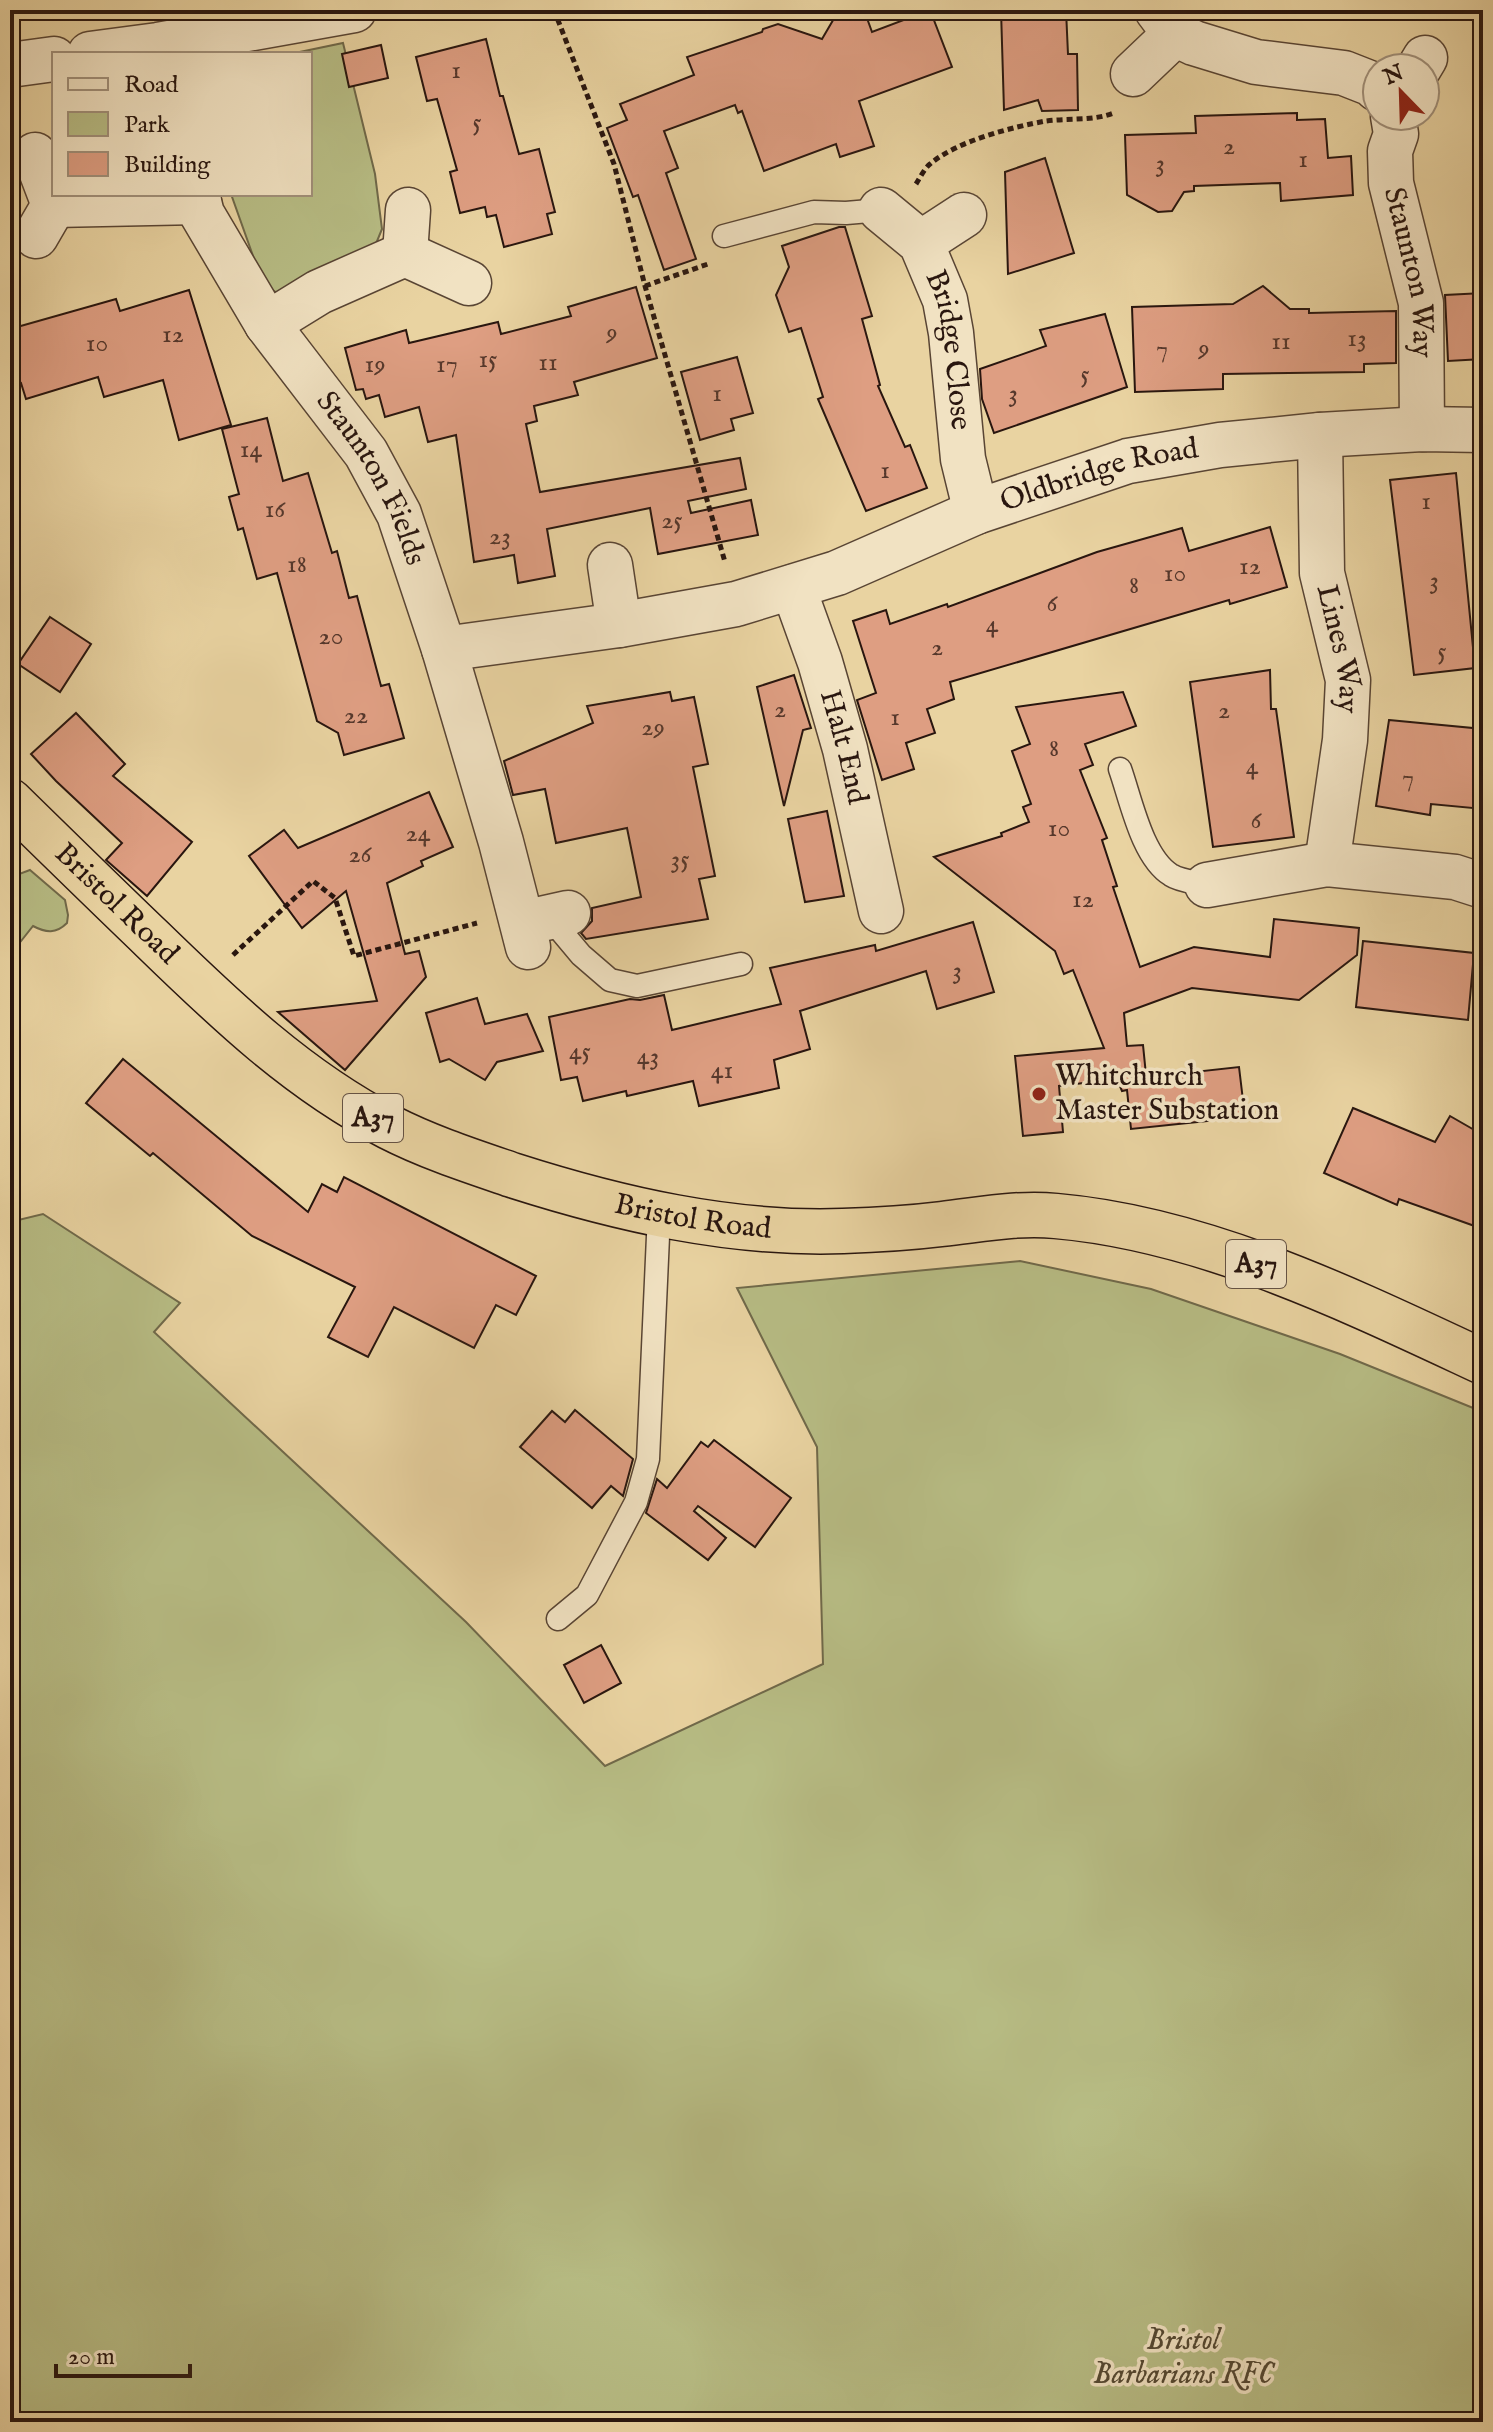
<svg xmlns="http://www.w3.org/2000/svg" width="1493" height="2432" font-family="'IM FELL English',serif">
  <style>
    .green { fill: #b7bc84; stroke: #70694a; stroke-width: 2 }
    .building { fill: #de9e82; stroke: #29160f; stroke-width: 2 }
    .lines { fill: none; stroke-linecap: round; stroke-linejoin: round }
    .lane-casing { stroke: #594534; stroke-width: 25 }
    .street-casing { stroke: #594534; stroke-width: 47 }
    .highway-casing { stroke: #29160f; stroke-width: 47 }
    .path { stroke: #29160f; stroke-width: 5; stroke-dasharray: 6 4; stroke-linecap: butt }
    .lane { stroke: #f1e2c2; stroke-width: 22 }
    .street { stroke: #f1e2c2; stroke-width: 44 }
    .highway { stroke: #e9d3a1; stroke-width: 44 }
    .poi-dot { fill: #8f2418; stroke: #f1e2c2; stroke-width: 3 }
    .labels { text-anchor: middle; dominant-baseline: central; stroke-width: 7; stroke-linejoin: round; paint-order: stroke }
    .number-label { font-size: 26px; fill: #56382c }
    .shield { fill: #f1e2c2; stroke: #655345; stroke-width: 2 }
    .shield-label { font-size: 28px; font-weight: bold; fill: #29160f }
    .street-label { font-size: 30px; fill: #29160f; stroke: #f1e2c2 }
    .poi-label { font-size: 30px; fill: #29160f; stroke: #f1e2c2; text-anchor: start }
    .park-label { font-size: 30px; font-style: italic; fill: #544832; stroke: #f1e2c2 }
  </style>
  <rect width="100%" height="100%" fill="#e9d3a1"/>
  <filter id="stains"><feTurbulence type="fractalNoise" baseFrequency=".0025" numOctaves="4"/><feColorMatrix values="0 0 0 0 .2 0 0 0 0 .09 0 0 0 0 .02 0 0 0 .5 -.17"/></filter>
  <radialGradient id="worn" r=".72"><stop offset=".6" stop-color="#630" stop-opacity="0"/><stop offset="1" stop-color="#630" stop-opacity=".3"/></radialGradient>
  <g class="green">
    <path d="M343 43 375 174 382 229 373 251 282 296 263 284 231 194H310V54H290Z"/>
    <path d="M30 870 65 900 68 915 67 923C56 934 46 933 33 926L10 955V882L19 874Z"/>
    <path d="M43 1214 180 1303 154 1332 466 1622 605 1766 823 1664 817 1447 737 1288 1020 1261 1151 1289 1340 1354 1483 1412V2422H10V1222Z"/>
  </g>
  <g class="building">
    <path d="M839 10H864L872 32 930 10 952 67 859 101 874 146 840 157 836 144 764 171 742 111 738 113 735 105 664 131 678 168 666 173 696 259 664 270 638 195 633 197 607 128 627 120 620 104 694 75 687 57 762 32 763 29 778 24 822 39Z"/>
    <path d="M1001 10H1066L1068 54H1077L1078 110 1042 111 1038 100 1004 110Z"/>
    <path d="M486 39 500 96H503L519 154 539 149 555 212 547 214 552 234 504 247 496 215 487 217 485 207 460 213 450 172 457 170 437 99 427 101 416 57Z"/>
    <path d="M381 45 388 78 349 87 342 54Z"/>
    <path d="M1297 113V120L1325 119 1328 158 1351 156 1353 195 1281 201 1280 183 1194 186V191L1184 192 1172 211 1158 212 1127 195 1125 135 1196 133 1195 116Z"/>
    <path d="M1045 158 1074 253 1008 274 1005 172Z"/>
    <path d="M839 227H845L872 316 862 319 880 385 878 386 905 447 910 445 927 488 866 511 818 399 823 397 801 328 789 332 776 295 789 267 782 246Z"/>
    <path d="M1263 286 1290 309H1309V313L1396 311V363L1364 364V372L1223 374V389L1135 392 1132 307 1233 304Z"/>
    <path d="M636 287 657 358 574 382 578 395 534 406 537 421 526 424 540 492 740 458 746 489 688 501 691 513 751 500 758 535 658 554 650 508 547 529 555 576 518 583 514 555 474 562 456 435 428 442 419 407 385 417 379 395 366 399 363 389 356 390 345 348 406 330 409 343 498 322 501 334 571 316 568 307Z"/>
    <path d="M189 290 231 425 179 440 163 380 104 397 98 377 26 399 21 383 10 387V329L116 299 120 311Z"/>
    <path d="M1483 293V359L1448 361 1445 295Z"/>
    <path d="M1105 314 1127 387 994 433 982 399 980 369 1046 346 1040 330Z"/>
    <path d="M737 357 753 413 731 419 734 430 700 440 681 372Z"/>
    <path d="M267 418 283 481 308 473 332 553 337 551 349 598 357 596 381 686 389 684 404 738 344 755 338 733 317 721 277 573 257 579 243 528 238 530 229 497 239 494 222 429Z"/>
    <path d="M1456 473 1475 668 1414 675 1390 480Z"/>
    <path d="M1270 527 1287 587 1230 604 1229 600 950 682 954 699 927 709 935 733 906 743 914 769 882 780 857 700 876 693 853 621 886 610 890 624 947 604 948 607 1097 552 1182 528 1189 551Z"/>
    <path d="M50 617 91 644 60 692 18 664Z"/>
    <path d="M1270 670 1271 709H1276L1294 837 1213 847 1190 682Z"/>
    <path d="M794 675 811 728 803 730 784 806 757 687Z"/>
    <path d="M670 692 672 701 694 697 708 764 693 767 715 876 699 879 708 919 586 939 581 933 592 921V908L641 897 627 828 556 843 545 789 513 795 504 761 593 723 587 706Z"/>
    <path d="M1123 692 1136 726 1085 744 1093 765 1080 770 1107 838 1102 840 1117 886 1113 887 1140 967 1194 947 1270 957 1274 919 1359 928 1357 955 1299 1000 1192 988 1124 1013 1127 1046 1143 1045 1146 1075 1131 1077V1079L1239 1067 1245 1117 1131 1129 1127 1090 1122 1091 1117 1079 1059 1086 1063 1132 1023 1136 1015 1056 1104 1048 1073 970 1064 974 1055 951 934 857 1002 836 1001 833 1029 822 1023 807 1031 804 1012 751 1030 744 1016 707Z"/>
    <path d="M76 713 125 764 113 776 192 842 147 896 106 860 122 843 56 781 31 754Z"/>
    <path d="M1389 720 1483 729V809L1431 804 1430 815 1376 806Z"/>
    <path d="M429 792 453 847 421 861 423 866 387 883 405 954 419 951 426 977 345 1070 278 1012 377 1001 346 891 302 928 249 856 284 830 298 848Z"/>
    <path d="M827 811 844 896 805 902 788 819Z"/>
    <path d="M973 922 994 992 937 1009 926 971 800 1011 810 1049 774 1060 779 1088 699 1106 693 1081 627 1096 626 1091 583 1101 577 1077 561 1080 549 1017 630 999 640 1000 664 995 672 1030 781 1004 770 968 875 945 876 951Z"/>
    <path d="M1363 941 1474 953 1468 1020 1356 1007Z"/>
    <path d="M477 998 485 1024 527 1014 543 1051 497 1062 485 1080 449 1059 440 1062 426 1013Z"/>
    <path d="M123 1059 308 1212 322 1184 337 1192 344 1177 536 1276 516 1315 496 1305 474 1348 394 1307 368 1357 328 1337 355 1287 252 1236 153 1153 150 1156 86 1103Z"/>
    <path d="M1353 1108 1435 1142 1450 1116 1483 1135V1229L1399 1199 1397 1205 1324 1173Z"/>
    <path d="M575 1410 633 1459 623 1496 611 1486 592 1508 520 1447 552 1411 565 1422Z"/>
    <path d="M714 1440 791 1498 755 1547 698 1506 694 1511 726 1538 708 1560 646 1513 657 1479 667 1488 701 1442 708 1447Z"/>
    <path d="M601 1645 621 1683 584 1703 564 1665Z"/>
  </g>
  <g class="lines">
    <defs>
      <g id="lane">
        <path d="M724 236 814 212 846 213 881 210"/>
        <path d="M1120 769C1131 800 1142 857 1171 875 1180 881 1195 882 1207 885"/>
        <path d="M550 918 581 955 610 980 637 986 741 964"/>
        <path d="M558 1619 587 1595 636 1502 648 1459 659 1214"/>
      </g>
      <g id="street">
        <path d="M1157 10 1175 34 1194 43 1256 62 1344 73 1372 84 1377 89"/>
        <path d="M90 54 158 45 354 10"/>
        <path d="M10 65 54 59"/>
        <path d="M1419 68 1425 58"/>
        <path d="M1133 74 1175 34"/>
        <path id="s1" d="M1393 116 1396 134 1390 151 1391 183 1421 303 1422 429"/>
        <path d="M35 155 54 205 199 202"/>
        <path id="s2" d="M197 194 202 214 267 324 366 453 399 514 444 649 501 842 528 947"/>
        <path id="s3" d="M881 210 921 243 945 300 951 333 963 459 976 512"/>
        <path d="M36 236 54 205"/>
        <path d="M921 243 964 215"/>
        <path d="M405 254 408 210"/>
        <path d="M267 324 319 292 405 254 469 283"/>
        <path id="s4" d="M1320 435 1322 573 1348 680 1345 740 1327 864"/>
        <path d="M610 565 619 625"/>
        <path id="s5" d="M793 587 820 662 845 749 881 911"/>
        <path id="s6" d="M444 649 619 625 736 604 837 573 976 512 1128 461 1220 445 1320 435 1422 429 1483 430"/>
        <path d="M1207 885 1327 864 1455 877 1483 886"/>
        <path d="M523 923 568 913"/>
      </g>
      <g id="highway">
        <path id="s7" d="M10 801C57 847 104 893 152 939 225 1010 298 1080 389 1127 428 1147 471 1161 512 1175 618 1209 731 1235 843 1231 876 1230 909 1228 942 1224 979 1220 1018 1212 1056 1216 1205 1229 1350 1300 1483 1362"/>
      </g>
    </defs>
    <use href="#lane" class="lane-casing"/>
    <use href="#street" class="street-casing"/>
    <use href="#highway" class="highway-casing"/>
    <g class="path">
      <path d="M554 10 614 164 645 286 725 562"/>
      <path d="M916 184C920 178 924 169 930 164 957 141 1012 127 1046 121 1069 118 1093 121 1114 113"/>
      <path d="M645 286 708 264"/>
      <path d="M233 955 313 881 335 898 354 956 477 923"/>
    </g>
    <use href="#lane" class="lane"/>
    <use href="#street" class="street"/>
    <use href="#highway" class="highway"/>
  </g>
  <circle class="poi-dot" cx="1039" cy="1094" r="8"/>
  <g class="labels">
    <g class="number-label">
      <text x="456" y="70">1</text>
      <text x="477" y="122">5</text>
      <text x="1229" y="146">2</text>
      <text x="1303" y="159">1</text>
      <text x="1160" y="163">3</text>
      <text x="612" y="332">9</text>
      <text x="173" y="334">12</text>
      <text x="1357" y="338">13</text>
      <text x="1281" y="341">11</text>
      <text x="97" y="343">10</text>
      <text x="1204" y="348">9</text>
      <text x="1162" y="349">7</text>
      <text x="488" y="359">15</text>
      <text x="548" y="362">11</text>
      <text x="375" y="364">19</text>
      <text x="447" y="364">17</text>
      <text x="1085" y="374">5</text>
      <text x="717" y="393">1</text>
      <text x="1013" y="393">3</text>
      <text x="251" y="449">14</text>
      <text x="885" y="470">1</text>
      <text x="1426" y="501">1</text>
      <text x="275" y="509">16</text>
      <text x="672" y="520">25</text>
      <text x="500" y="536">23</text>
      <text x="297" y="564">18</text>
      <text x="1250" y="566">12</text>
      <text x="1175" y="573">10</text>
      <text x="1434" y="580">3</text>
      <text x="1134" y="585">8</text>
      <text x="1052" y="603">6</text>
      <text x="992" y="624">4</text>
      <text x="331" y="636">20</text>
      <text x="937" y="647">2</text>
      <text x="1442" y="651">5</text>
      <text x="780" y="709">2</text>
      <text x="1224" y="710">2</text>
      <text x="356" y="715">22</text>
      <text x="895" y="717">1</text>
      <text x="653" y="727">29</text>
      <text x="1054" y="748">8</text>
      <text x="1252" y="766">4</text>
      <text x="1408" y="778">7</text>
      <text x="1256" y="820">6</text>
      <text x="1059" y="828">10</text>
      <text x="418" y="833">24</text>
      <text x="360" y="854">26</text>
      <text x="680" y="859">35</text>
      <text x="1083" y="899">12</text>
      <text x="957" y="970">3</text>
      <text x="580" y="1051">45</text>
      <text x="648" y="1056">43</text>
      <text x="722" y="1070">41</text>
    </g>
    <g class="shield">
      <rect x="343" y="1094" width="60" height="48" rx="6"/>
      <rect x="1226" y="1240" width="60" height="48" rx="6"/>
    </g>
    <g class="shield-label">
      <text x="373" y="1118">A37</text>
      <text x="1256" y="1264">A37</text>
    </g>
    <g class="street-label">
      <text stroke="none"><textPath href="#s1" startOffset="160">Staunton Way</textPath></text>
      <text stroke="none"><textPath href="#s3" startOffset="164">Bridge Close</textPath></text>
      <text stroke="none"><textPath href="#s6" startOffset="682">Oldbridge Road</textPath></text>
      <text stroke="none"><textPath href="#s2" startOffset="336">Staunton Fields</textPath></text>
      <text stroke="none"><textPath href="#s4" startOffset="216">Lines Way</textPath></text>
      <text stroke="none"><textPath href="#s5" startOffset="168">Halt End</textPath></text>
      <text stroke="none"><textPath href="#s7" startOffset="148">Bristol Road</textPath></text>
      <text stroke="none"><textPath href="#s7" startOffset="820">Bristol Road</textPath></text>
    </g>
    <g class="poi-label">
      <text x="1055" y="1077">Whitchurch<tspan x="1055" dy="34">Master Substation</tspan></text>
    </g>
    <g class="park-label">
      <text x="1183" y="2341">Bristol<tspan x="1183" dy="34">Barbarians RFC</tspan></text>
    </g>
  </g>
  <rect width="1493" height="2432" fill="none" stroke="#e9d3a1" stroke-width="40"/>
  <rect x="12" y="12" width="1469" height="2408" fill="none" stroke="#29160f" stroke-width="4"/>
  <rect x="20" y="20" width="1453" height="2392" fill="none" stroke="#29160f" stroke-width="2"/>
  <rect x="52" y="52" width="260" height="144" fill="#f1e2c2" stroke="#a1907a" stroke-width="2"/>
  <rect x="68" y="78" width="40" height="12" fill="#f1e2c2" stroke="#a1907a" stroke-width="2"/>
  <text x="124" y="92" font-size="24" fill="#29160f">Road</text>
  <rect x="68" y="112" width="40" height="24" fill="#b7bc84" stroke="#a1907a" stroke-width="2"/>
  <text x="124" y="132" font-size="24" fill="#29160f">Park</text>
  <rect x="68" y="152" width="40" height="24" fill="#de9e82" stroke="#a1907a" stroke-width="2"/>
  <text x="124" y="172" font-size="24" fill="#29160f">Building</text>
  <g transform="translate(1401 92) rotate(337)"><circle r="38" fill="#f1e2c2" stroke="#a1907a" stroke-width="2"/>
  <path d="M0-6L14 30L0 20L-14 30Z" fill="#8f2418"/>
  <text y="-12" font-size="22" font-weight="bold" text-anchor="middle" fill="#29160f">N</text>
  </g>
  <path d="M56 2364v12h134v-12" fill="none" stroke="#29160f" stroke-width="4"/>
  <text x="68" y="2364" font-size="24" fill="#29160f" stroke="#f1e2c2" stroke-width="6" paint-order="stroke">20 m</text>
  <rect width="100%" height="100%" filter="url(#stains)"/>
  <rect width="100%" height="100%" fill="url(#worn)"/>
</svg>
